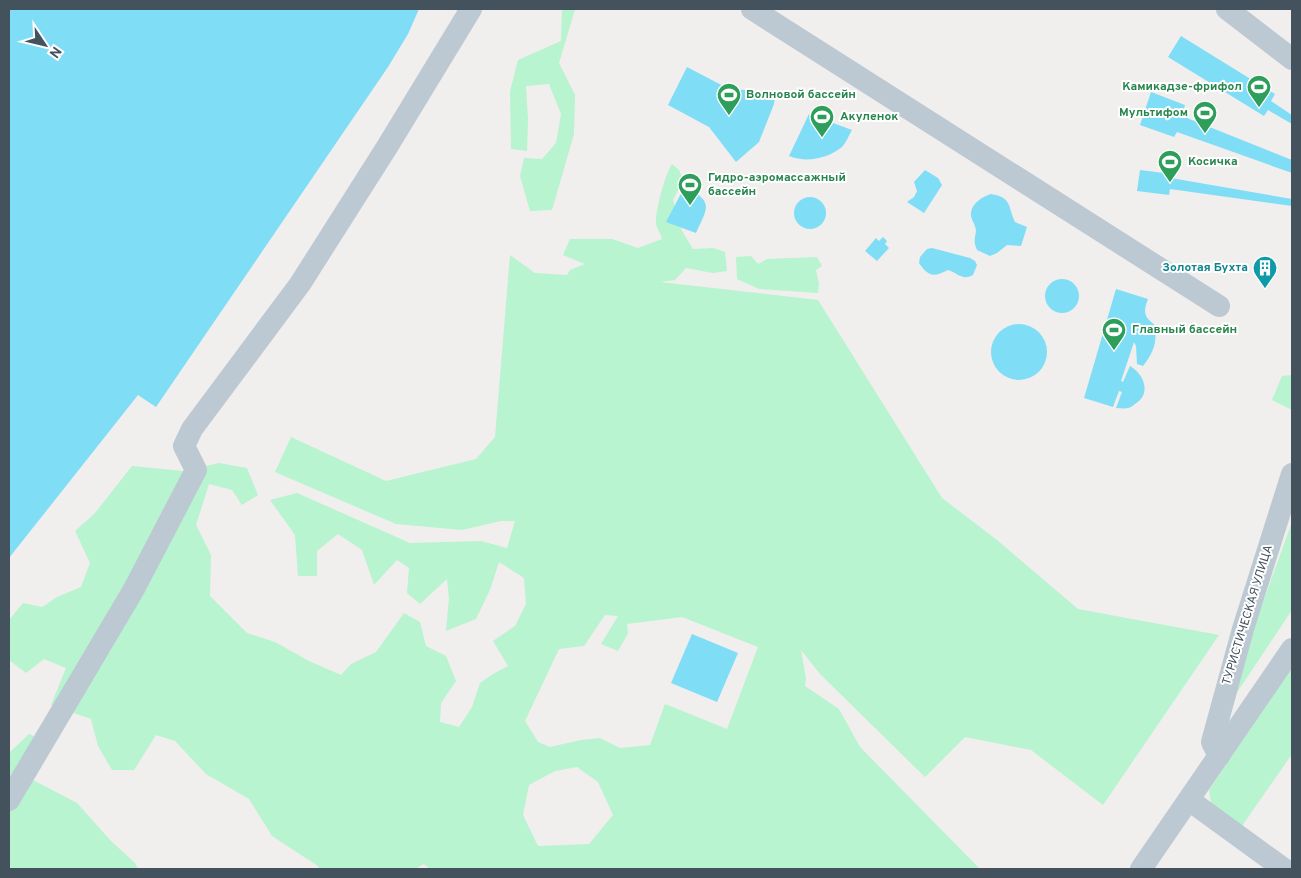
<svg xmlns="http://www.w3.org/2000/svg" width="1301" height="878" font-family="Overpass,sans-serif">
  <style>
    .green { fill: #b7f4cf; fill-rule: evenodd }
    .water { fill: #7fddf6 }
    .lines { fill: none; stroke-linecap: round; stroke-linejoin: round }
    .minor { stroke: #bdc9d2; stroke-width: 22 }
    .labels { text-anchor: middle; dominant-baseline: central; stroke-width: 4; stroke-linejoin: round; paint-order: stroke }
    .leisure-label { font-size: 12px; font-weight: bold; fill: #27864d; stroke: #fff; text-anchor: start }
    .culture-label { font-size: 12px; font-weight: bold; fill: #0d838f; stroke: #fff; text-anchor: end }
    .street-label { font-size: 12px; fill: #44525e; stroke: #fff }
  </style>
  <rect width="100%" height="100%" fill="#f1eeee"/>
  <g class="green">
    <path d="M562 9H575L559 63 575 95 574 134 552 210 530 211 520 176 524 158 542 159 556 143 561 114 549 84 526 86 528 120 527 151 511 149 510 91 518 60 561 41Z"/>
    <path d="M672 164 679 170 683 180 673 200 682 231 693 249 713 248 725 252 727 271 713 273 686 268 675 280 660 282 818 300 942 498 997 540 1078 609 1219 635 1103 805 1031 750 965 737 925 777 820 674 801 650 806 679 805 686 839 709 860 747 980 869H430L424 864 415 869H319L318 866 272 836 249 799 206 774 175 741 156 735 134 770H112L98 746 91 719 51 705 66 668 44 659 26 673 9 660V620L23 603 42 607 57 597 81 587 90 563 75 531 95 513 132 466 183 471 219 463 247 468 258 495 242 505 232 490 209 484 196 525 211 555 210 596 247 633 275 642 309 661 341 675 351 664 376 652 404 613 420 622 426 646 446 656 456 681 441 703 440 722 459 727 472 707 480 683 493 674 508 666 493 641 515 626 526 604 524 578 499 562 490 590 476 619 446 631 449 598 447 579 420 604 407 593 409 568 397 560 374 585 362 550 338 534 317 551V576H298L295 535 270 500 297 493 410 543 481 541 507 548 515 521H501L462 530 396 524 275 472 291 437 386 481 476 459 495 437 510 255 535 273 567 275 570 270 585 264 563 255 570 239H612L638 248 662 239C661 234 657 229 656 224 655 212 665 174 672 164ZM605 615 618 616 601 644 618 651 628 633 627 624 682 617 758 647 727 729 665 704 650 745 620 748 600 738 581 740 550 747 538 742 525 721 559 649 584 646ZM577 767 598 782 613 815 589 844 538 846 523 815 529 785 555 771Z"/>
    <path d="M751 256 758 264 767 259 817 257 822 266 816 270 819 284 818 293 759 289 737 279 736 257Z"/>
    <path d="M1292 375V410L1272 400 1282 376Z"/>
    <path d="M1292 522V610L1234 697 1230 694Z"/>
    <path d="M1292 666V754L1242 826 1211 803 1209 790Z"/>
    <path d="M29 734 48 742 33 780 77 803 110 840 135 863 138 869H9V753Z"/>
  </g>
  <g class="water">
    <path d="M9 9H419L408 34 388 67 156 407 138 395 9 558Z"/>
    <path d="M1181 36 1275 94 1271 101 1292 115V124L1268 110 1264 116 1168 57Z"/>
    <path d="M687 67 729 89 775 92 774 104 759 142 736 162 709 127 668 105Z"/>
    <path d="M1151 92 1185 105 1182 116 1292 160V173L1177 132 1174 137 1140 125Z"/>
    <path d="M809 114 852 130C849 135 846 143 842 147 827 159 806 163 789 156Z"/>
    <path d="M925 170 938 178 942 185 924 213 907 202 914 197 917 191 914 182Z"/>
    <path d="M1140 170 1172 174 1171 178 1292 199V206L1170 189 1169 195 1137 191Z"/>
    <path d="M685 186C713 203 709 205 696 233L666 222Z"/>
    <path d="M991 194C1012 197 1008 207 1015 222L1027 227 1021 246 1007 245 997 253 990 256 977 250C973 241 975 239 976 231 976 226 972 221 971 216 970 204 982 197 991 194Z"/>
    <circle cx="810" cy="213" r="16"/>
    <path d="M883 237 887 241 885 244 889 248 877 261 865 251 876 238 879 241Z"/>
    <path d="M932 248 970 258 975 261 977 265 973 275C962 281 958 273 948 270 933 278 928 276 919 263L920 257 927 249Z"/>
    <circle cx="1062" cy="296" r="17"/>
    <path d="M1116 289 1148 299C1143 312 1144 317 1155 325 1157 343 1154 352 1143 366L1137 364 1136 346 1134 342 1121 381 1123 382 1130 366C1144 374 1152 394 1135 404 1134 405 1130 408 1128 408 1125 409 1120 408 1116 408L1122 392 1119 391 1113 407 1084 398Z"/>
    <circle cx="1019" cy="352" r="28"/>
    <path d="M692 634 738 653 717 702 671 683Z"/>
  </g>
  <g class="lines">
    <g class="minor">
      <path d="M752 9 1219 306"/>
      <path d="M1227 9 1292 59"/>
      <path d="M1219 756 1212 742 1243 629 1292 474"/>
      <path d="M9 800 134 589 196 470 184 446 192 429 300 284 387 147 471 9"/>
      <path d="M1189 800 1284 869"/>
      <path d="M1141 869 1292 649"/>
    </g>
  </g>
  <defs>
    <symbol id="stadium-pin" viewBox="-11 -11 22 30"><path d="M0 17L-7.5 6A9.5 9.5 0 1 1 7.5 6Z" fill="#2e9e5b" stroke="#fff"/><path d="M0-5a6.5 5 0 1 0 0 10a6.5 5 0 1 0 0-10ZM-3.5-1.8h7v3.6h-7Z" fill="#fff"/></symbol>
    <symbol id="building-pin" viewBox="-11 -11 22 30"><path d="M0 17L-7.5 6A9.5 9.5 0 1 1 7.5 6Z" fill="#0f9aa8" stroke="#fff"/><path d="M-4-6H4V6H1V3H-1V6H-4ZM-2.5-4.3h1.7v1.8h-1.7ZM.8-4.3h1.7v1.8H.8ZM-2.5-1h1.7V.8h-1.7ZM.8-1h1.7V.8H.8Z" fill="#fff"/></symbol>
  </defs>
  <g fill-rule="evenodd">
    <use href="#stadium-pin" x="1245" y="73" width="28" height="38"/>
    <use href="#stadium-pin" x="715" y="81" width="28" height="38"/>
    <use href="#stadium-pin" x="1191" y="99" width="28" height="38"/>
    <use href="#stadium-pin" x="808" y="103" width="28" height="38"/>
    <use href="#stadium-pin" x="1156" y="148" width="28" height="38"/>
    <use href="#stadium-pin" x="676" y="171" width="28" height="38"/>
    <use href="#building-pin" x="1251" y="254" width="28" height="38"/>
    <use href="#stadium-pin" x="1100" y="316" width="28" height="38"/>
  </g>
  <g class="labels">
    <g class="leisure-label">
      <text x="1242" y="87" text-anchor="end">Камикадзе-фрифол</text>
      <text x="746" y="95">Волновой бассейн</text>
      <text x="1188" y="113" text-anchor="end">Мультифом</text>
      <text x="840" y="117">Акуленок</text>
      <text x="1188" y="162">Косичка</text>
      <text x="708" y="178">Гидро-аэромассажный<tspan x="708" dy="14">бассейн</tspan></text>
      <text x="1132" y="330">Главный бассейн</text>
    </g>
    <g class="culture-label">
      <text x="1248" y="268">Золотая Бухта</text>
    </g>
    <g class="street-label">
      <text transform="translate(1248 615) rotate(-73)">ТУРИСТИЧЕСКАЯ УЛИЦА</text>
    </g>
  </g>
  <rect width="1301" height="878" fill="none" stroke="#44525e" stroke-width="20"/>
  <g transform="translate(45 45) rotate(125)" stroke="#ffffff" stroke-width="4" paint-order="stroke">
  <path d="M0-4L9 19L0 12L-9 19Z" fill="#44525e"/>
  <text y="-8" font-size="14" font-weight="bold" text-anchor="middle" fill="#44525e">N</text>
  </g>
</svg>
